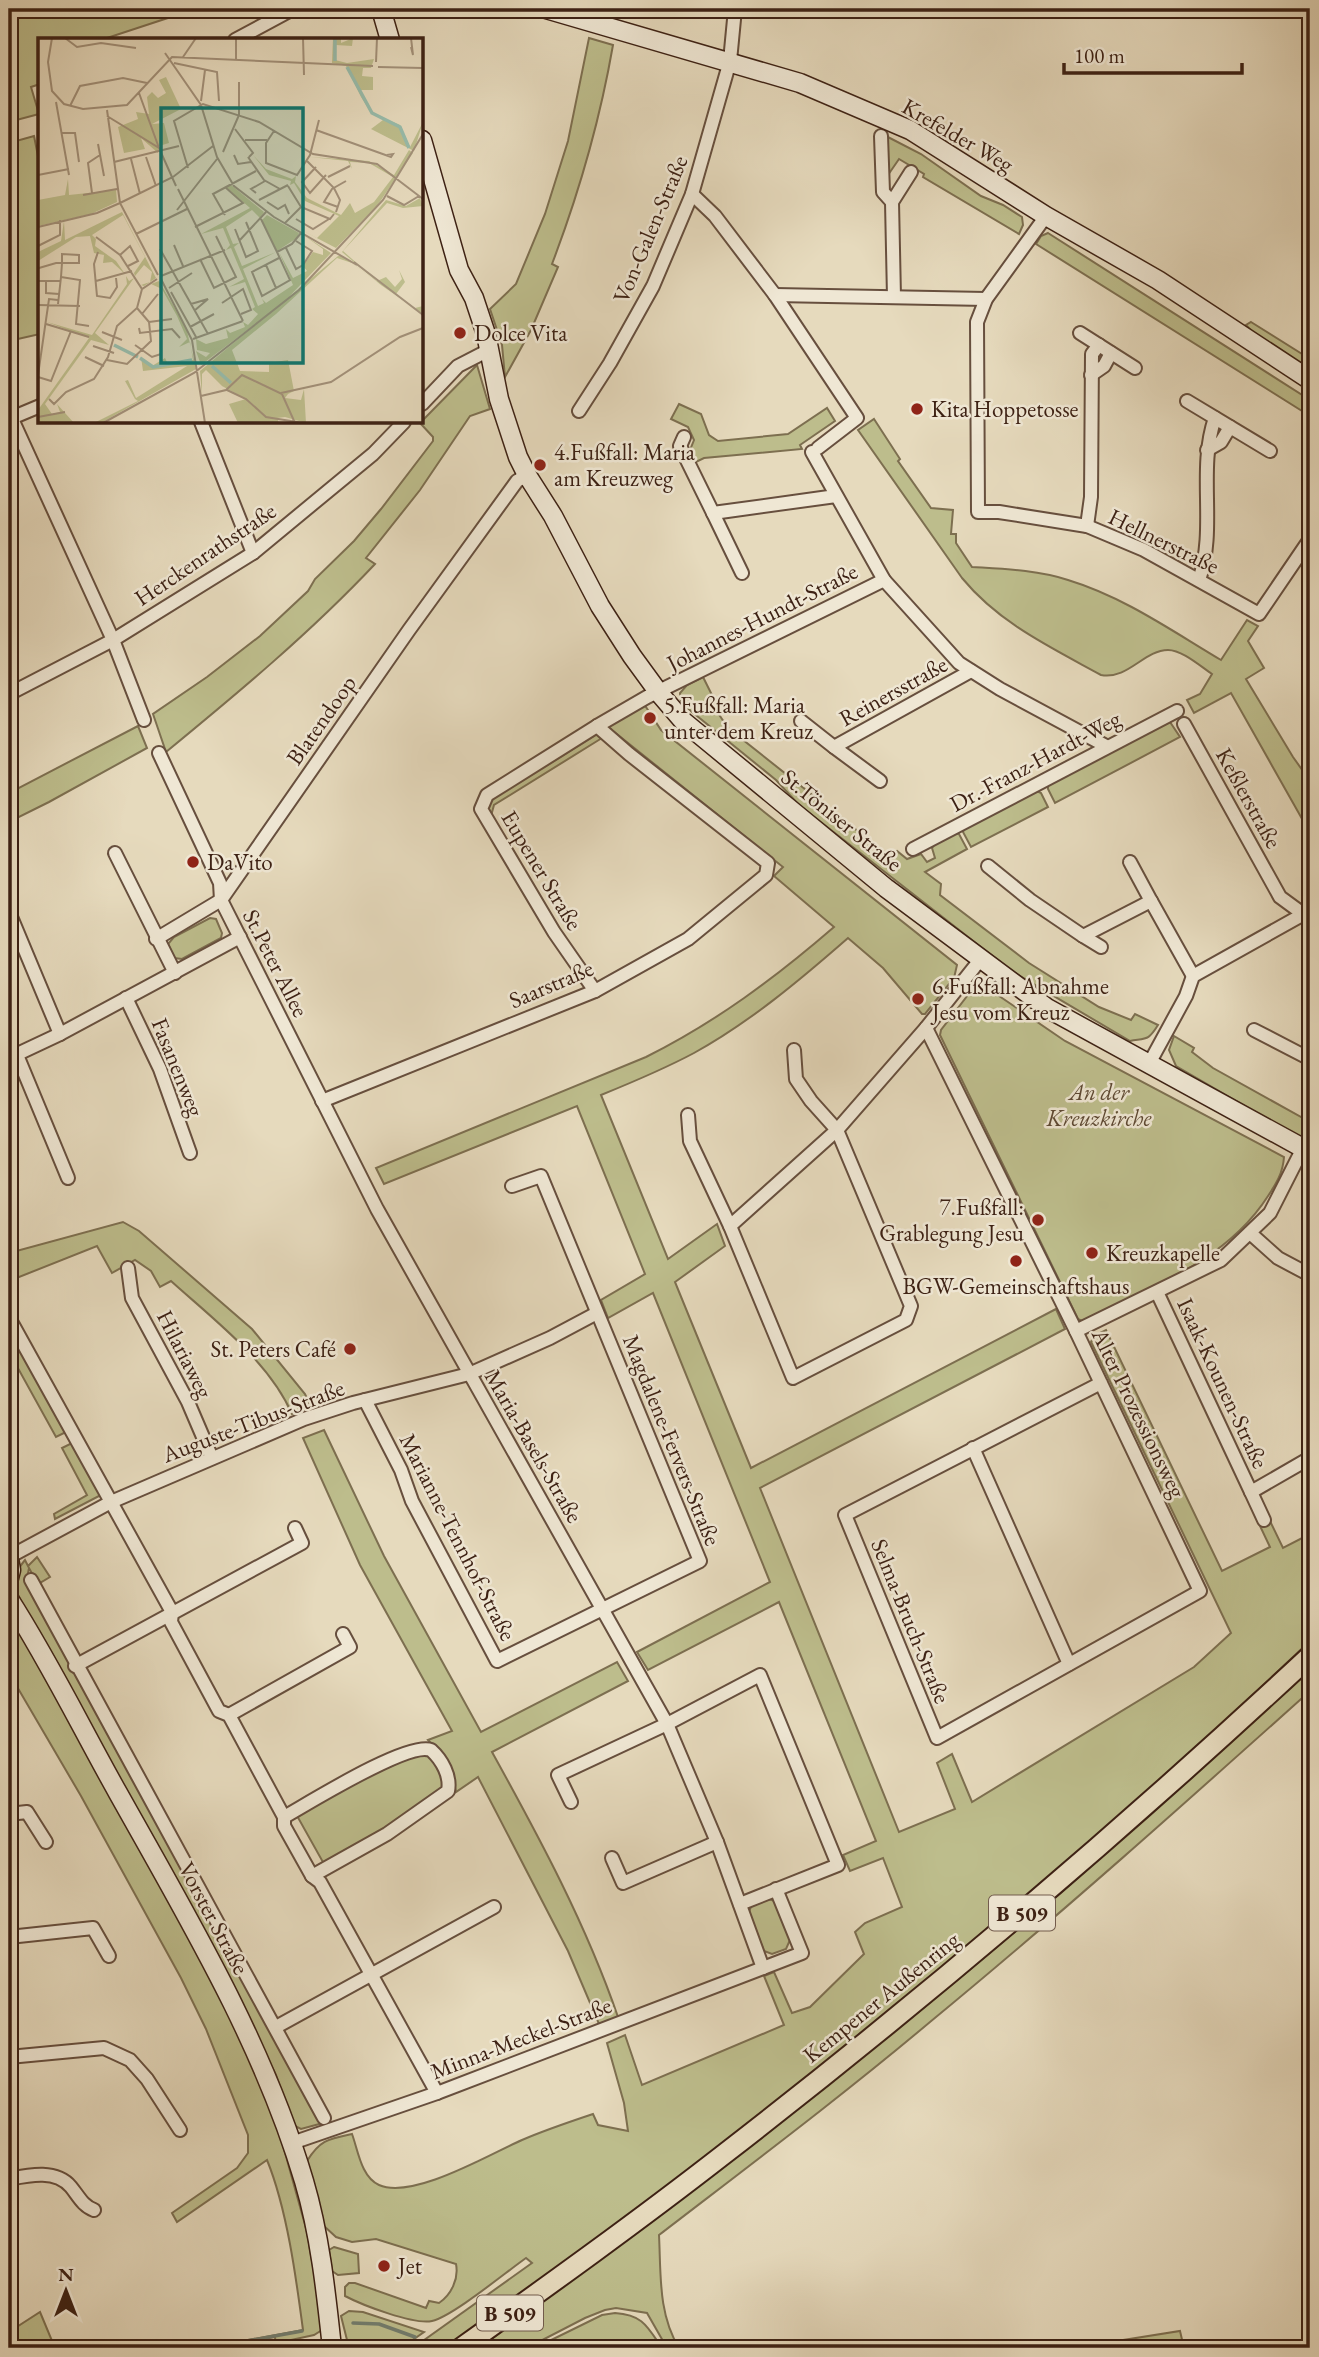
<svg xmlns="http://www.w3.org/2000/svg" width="1319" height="2357" font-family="'EB Garamond',serif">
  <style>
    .green { fill: #bdbd8c; stroke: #7d6f50; stroke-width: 2 }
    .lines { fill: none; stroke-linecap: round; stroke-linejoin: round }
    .stream { stroke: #737d6e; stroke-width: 3.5 }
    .street-casing { stroke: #674f3e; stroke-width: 16 }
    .secondary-casing { stroke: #3d2114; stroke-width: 21 }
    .primary-casing { stroke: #3d2114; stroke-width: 23 }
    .street { stroke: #efe7d4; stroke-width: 12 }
    .secondary { stroke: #efe7d4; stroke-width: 18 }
    .primary { stroke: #e6dabd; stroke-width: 19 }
    .poi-dot { fill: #8f2418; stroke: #efe7d4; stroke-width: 2.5 }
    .labels { text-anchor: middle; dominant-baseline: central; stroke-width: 5; stroke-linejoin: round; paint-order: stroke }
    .shield { fill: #efe7d4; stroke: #725c4e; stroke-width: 2 }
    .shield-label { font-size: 21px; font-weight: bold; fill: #3d2114 }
    .street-label { font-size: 23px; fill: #3d2114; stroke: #efe7d4 }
    .poi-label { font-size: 23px; fill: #3d2114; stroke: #efe7d4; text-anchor: start }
    .park-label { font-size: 23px; font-style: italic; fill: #5d4832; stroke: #efe7d4 }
    .inset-river { fill: none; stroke: #97bbaa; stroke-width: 3.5 }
    .inset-road { fill: none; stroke: #a29079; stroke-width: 2 }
    .view { fill: #0f766e; fill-opacity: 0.15; stroke: #0f766e; stroke-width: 3.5 }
    .inset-edge { fill: none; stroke: #3d2114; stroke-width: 3.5 }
  </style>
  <rect width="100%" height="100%" fill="#e6dabd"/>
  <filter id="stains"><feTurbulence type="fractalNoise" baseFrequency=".00286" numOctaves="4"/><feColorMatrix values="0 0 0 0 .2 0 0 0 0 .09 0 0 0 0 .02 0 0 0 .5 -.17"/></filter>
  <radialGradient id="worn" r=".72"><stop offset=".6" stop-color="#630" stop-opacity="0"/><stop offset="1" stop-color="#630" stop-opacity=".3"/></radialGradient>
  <g class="green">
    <path d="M9 9H185L186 12 101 40H40V84L31 87 39 114 9 122Z"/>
    <path d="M589 38 613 45C600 120 579 193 552 264L558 267 531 330 505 377 502 345 490 309 516 284 545 214 568 141Z"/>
    <path d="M884 135 921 154 981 196 1003 205 1022 217 1023 225 1019 234 923 177 924 174 899 159 888 175Z"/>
    <path d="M34 136 40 166V334L9 341V143Z"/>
    <path d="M1048 233 1310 400V416L1036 244 1041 236Z"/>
    <path d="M1251 322 1310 359V372L1264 344 1246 325Z"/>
    <path d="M477 365 490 409 470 416 420 490 366 558 375 564C310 633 239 692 166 752L153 714 207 677 260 636 308 591 315 579 354 541 381 509 433 441V437L420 423Z"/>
    <path d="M679 404 701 414 709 435 718 441 788 434 827 408 835 421 800 445 802 449 704 458 692 464 688 455 694 440 688 427 671 419Z"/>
    <path d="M874 419 900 459 898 461 931 508 953 510 951 534H956V543L972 567C1004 569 1037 570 1068 580 1124 597 1172 631 1221 660L1247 620 1258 626 1248 641 1264 668 1246 679 1293 757 1310 781V833L1231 693 1194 713 1187 700 1200 694 1212 674C1200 666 1182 650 1168 650 1144 650 1128 680 1101 675 1050 647 999 623 962 578L858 430Z"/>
    <path d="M703 677 715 701 712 704 728 728 888 855 897 851 907 859 921 854 927 862 935 858 932 848 935 844 956 833 959 834 967 849 925 872 941 884 940 895 1029 963 1099 1007 1131 1020 1135 1014 1158 1025C1148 1041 1147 1038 1130 1041L1013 972 799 805 776 780 681 703 680 693 687 685Z"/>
    <path d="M644 704 661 730 957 965 954 978 925 1014H922L883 968 848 938C800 980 750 1022 694 1053 664 1069 633 1082 601 1095L668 1259 717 1224 725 1246 675 1282 751 1468 1056 1309 1065 1329 760 1488 899 1832 955 1809 937 1763 952 1754 972 1802 1194 1667 1231 1633 1091 1342 1094 1336 1106 1330 1222 1571 1270 1547 1260 1526 1270 1521 1283 1548 1310 1534V1641L1133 1808 784 2100 645 2208 444 2348H413L532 2263 526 2258C506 2272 453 2316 432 2321 414 2325 362 2305 345 2296V2287L349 2283H355L426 2308 429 2301 439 2303C451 2295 459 2279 456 2264L376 2239 352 2242 336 2237 324 2226 307 2161C320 2140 328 2139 352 2134 358 2150 361 2177 379 2185 413 2200 490 2154 522 2140 545 2130 569 2122 593 2114L598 2125 628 2131 624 2103 607 2043 625 2035 642 2085 784 2025 764 1976 774 1972 792 2013 810 2007 864 1954 855 1932 865 1923 902 1907 883 1858 850 1871 843 1855 876 1841 779 1602 648 1670 637 1652 770 1582 653 1293 608 1318 601 1300 645 1274 577 1106 384 1184 376 1168 646 1057C716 1022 775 978 834 927L774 876 783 867 608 727Z"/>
    <path d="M1170 722 1180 737 1055 803 1048 789V784Z"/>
    <path d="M138 726 147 748 49 802 9 822V793Z"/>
    <path d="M597 734 602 738 494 805 491 816 487 809 491 800Z"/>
    <path d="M1037 791 1041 793 1048 807 971 847 963 832 964 829Z"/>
    <path d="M210 918 216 919 222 933 221 938 182 959 174 958 168 944 174 937Z"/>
    <path d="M983 985 1065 1041 1284 1157C1283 1173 1276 1184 1268 1196 1226 1262 1149 1288 1082 1321L1078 1319 940 1035 941 1030 971 991Z"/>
    <path d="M1174 1036 1194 1048 1192 1052 1213 1068 1310 1122V1144L1176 1066 1169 1050Z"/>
    <path d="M123 1222 139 1231 252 1329 305 1394 311 1407 292 1414C269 1361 213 1319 171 1281L160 1287 151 1271 135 1260 112 1273 97 1246 9 1281V1253Z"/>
    <path d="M15 1346H19L66 1432 56 1437 9 1352Z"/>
    <path d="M324 1430 384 1556 481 1732 617 1662 628 1681 492 1752C539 1837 586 1924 618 2017L599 2024 568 1951 478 1777 456 1792C451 1770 443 1756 428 1740L452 1731 360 1565 303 1438Z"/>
    <path d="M72 1443 100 1493 99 1496 55 1519 54 1514 87 1495 62 1448Z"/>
    <path d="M37 1557 50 1577 38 1584 29 1568 26 1583 323 2123 301 2129 293 2125 276 2075 243 2011 72 1699 17 1593C13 1579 15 1572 25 1560L28 1566Z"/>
    <path d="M9 1615 25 1640 213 1979 274 2113 307 2232 323 2324 322 2330 314 2335 286 2341 283 2348H276L275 2337 263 2339V2348H204L303 2330C296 2277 287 2209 267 2160L177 2222 172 2213 237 2168 248 2153V2135L206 2029 181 1978 81 1796 9 1673Z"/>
    <path d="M1310 1666V1691C1185 1803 1060 1915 930 2022 842 2096 750 2165 659 2235 661 2274 658 2314 679 2348H667L647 2313 616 2308 605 2310 585 2318 527 2348H479C679 2202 878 2051 1066 1888 1148 1815 1229 1740 1310 1666Z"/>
    <path d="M417 1754 430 1755 442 1774 443 1787 416 1811 324 1864 296 1814 359 1781Z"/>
    <path d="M765 1898 775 1901 790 1940 786 1949 772 1954 764 1951 749 1912 752 1904Z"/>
    <path d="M334 2247 358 2254 359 2273 338 2275 332 2271 329 2250Z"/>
    <path d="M349 2311 363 2312 424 2332 401 2348H349L341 2316Z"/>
    <path d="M40 2312 55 2348H9V2332Z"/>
    <path d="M615 2313C643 2315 647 2326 662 2348H535L602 2315Z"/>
    <path d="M1180 2331 1184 2348H1073Z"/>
  </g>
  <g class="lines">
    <g class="stream">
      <path d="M353 2323 379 2324 415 2337"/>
      <path d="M208 2348 302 2331"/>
    </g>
    <defs>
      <g id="street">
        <path d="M235 40 293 9"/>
        <path d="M881 136 883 192 892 202"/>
        <path d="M692 194 715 216 775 295 857 418 818 448"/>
        <path d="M1046 216 986 299 977 322 978 512H999L1087 526 1144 550 1259 614 1310 539"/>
        <path d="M775 295 986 299"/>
        <path d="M894 297 892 202 911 172"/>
        <path d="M1080 333 1135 368"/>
        <path d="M1091 375 1104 366 1111 353"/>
        <path d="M1187 401 1270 451"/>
        <path d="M422 404 458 366 489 350"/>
        <path d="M579 411 610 363 653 286 692 194 730 61 735 9"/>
        <path d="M9 416 12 419 113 640 144 720"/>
        <path d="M9 419 40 406"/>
        <path d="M201 422 253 553"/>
        <path d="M684 437 680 446 713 513 836 496"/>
        <path d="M1207 450 1221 442 1230 427"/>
        <path d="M812 452 884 580 959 663 1000 689 1106 746"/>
        <path d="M713 513 742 573"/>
        <path d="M1087 526 1091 497 1092 354 1099 345"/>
        <path d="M1199 580C1217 528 1197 470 1215 418"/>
        <path d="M9 694 113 640 253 553 373 454 404 422"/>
        <path d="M801 721 834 747"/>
        <path d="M1184 724 1280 897 1310 919"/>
        <path d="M159 753 220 883 221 900 377 1209 667 1724 717 1842 763 1968"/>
        <path d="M880 781 834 747 971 671"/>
        <path d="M913 849 1177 711"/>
        <path d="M115 853 175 973"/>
        <path d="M1130 862 1151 901"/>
        <path d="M988 866 1030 900 1083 936 1151 901 1193 976"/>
        <path d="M9 912 60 1034"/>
        <path d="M1083 936 1101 947"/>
        <path d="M156 939 221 900 409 630 517 481 527 475"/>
        <path d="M595 991 554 932 481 809 487 795 597 726 647 697 884 580"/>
        <path d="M126 998 160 1069 190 1153"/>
        <path d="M926 1028 1076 1331 1200 1591 937 1738 845 1515 1101 1383"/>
        <path d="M1254 1030 1310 1059"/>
        <path d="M17 1055 68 1178"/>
        <path d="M9 1058 60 1034 240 937"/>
        <path d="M1150 1062 1186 996 1193 976 1302 915"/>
        <path d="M322 1101 595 991 688 939 766 875 768 863 629 754 597 726"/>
        <path d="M688 1115 690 1141 730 1226 793 1378 906 1320 911 1306 837 1130 811 1101 796 1079 794 1050"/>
        <path d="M730 1226 837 1130 926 1028 980 960"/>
        <path d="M1250 1233 1278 1258 1310 1275"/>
        <path d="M128 1268 132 1298 188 1402 212 1458"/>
        <path d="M1157 1292 1251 1492 1310 1458"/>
        <path d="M9 1318 172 1612 171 1622 219 1711 229 1715 284 1817V1826L312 1876 320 1882 437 2093"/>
        <path d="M1076 1331 1221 1260 1270 1213 1303 1148"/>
        <path d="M365 1400 401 1470 412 1501 497 1661 700 1561 541 1176 512 1186"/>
        <path d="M973 1448 1069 1664"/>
        <path d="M1251 1492 1264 1520"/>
        <path d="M9 1557 111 1502 304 1419 353 1403 469 1374 550 1338 597 1313"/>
        <path d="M31 1580 324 2118"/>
        <path d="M75 1666 302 1543 295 1528"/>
        <path d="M229 1715 350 1647 343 1634"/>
        <path d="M571 1802 558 1775 667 1724 760 1675 838 1865 740 1904"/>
        <path d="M9 1814 27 1812 46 1842"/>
        <path d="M284 1817C309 1803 408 1741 431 1750 442 1760 451 1776 448 1791L387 1834 312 1876"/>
        <path d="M612 1858 623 1883 717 1842"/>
        <path d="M9 1937 93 1928 109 1956"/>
        <path d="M276 2027 494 1907"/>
        <path d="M9 2057 104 2048 130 2060 147 2079 180 2130"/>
        <path d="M292 2143 437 2093 802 1953 776 1889"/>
        <path d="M9 2179C29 2175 56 2169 71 2187 79 2197 83 2206 94 2210"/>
      </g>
      <g id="secondary">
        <path d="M381 9 390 40"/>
        <path d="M546 9 800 83 910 130 1046 216 1158 280 1310 380"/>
        <path d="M422 140 459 270 474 298 486 334 499 399 518 457 527 475 553 516 600 606 632 656 659 693 683 721 886 888 1047 1008 1310 1152"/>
        <path d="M9 1559 11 1570 9 1578"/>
        <path d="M9 1599C49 1661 82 1729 118 1793 188 1918 263 2043 304 2181 320 2235 326 2292 332 2348"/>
      </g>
      <path id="primary" d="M461 2348C549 2285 637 2222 723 2155 926 1998 1122 1831 1310 1656"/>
    </defs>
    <use href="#street" class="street-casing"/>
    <use href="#secondary" class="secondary-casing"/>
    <use href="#primary" class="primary-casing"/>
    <use href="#street" class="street"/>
    <use href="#secondary" class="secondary"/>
    <use href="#primary" class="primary"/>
  </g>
  <g class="poi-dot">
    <circle cx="460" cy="333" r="7"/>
    <circle cx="917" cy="409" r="7"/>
    <circle cx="540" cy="465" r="7"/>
    <circle cx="650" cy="718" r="7"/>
    <circle cx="193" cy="862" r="7"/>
    <circle cx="918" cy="999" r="7"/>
    <circle cx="1038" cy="1220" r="7"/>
    <circle cx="1092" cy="1253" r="7"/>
    <circle cx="1016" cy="1261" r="7"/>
    <circle cx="350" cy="1349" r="7"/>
    <circle cx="384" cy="2266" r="7"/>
  </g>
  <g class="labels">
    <g class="shield">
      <rect x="989" y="1895.5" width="66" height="35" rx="5"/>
      <rect x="477" y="2295.5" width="66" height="35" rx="5"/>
    </g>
    <g class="shield-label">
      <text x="1022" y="1913">B 509</text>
      <text x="510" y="2313">B 509</text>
    </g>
    <g class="street-label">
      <text transform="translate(958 135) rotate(30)">Krefelder Weg</text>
      <text transform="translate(650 229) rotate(-67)">Von-Galen-Straße</text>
      <text transform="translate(1164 541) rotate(26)">Hellnerstraße</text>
      <text transform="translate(205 554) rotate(-34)">Herckenrathstraße</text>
      <text transform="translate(762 617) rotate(-27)">Johannes-Hundt-Straße</text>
      <text transform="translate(893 691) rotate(-29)">Reinersstraße</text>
      <text transform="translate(321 720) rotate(-55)">Blatendoop</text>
      <text transform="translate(1035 761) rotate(-28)">Dr.-Franz-Hardt-Weg</text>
      <text transform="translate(1249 798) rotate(61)">Keßlerstraße</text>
      <text transform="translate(842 820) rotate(39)">St.Töniser Straße</text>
      <text transform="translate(542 870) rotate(59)">Eupener Straße</text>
      <text transform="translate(276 963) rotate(63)">St.Peter Allee</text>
      <text transform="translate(551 984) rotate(-23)">Saarstraße</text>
      <text transform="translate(178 1067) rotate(68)">Fasanenweg</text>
      <text transform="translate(185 1354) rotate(63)">Hilariaweg</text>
      <text transform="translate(1223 1383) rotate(65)">Isaak-Kounen-Straße</text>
      <text transform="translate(1139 1413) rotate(64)">Alter Prozessionsweg</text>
      <text transform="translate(253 1421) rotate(-21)">Auguste-Tibus-Straße</text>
      <text transform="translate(672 1440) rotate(68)">Magdalene-Fervers-Straße</text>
      <text transform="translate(534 1446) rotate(60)">Maria-Basels-Straße</text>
      <text transform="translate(458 1537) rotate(63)">Marianne-Tennhof-Straße</text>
      <text transform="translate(911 1621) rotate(68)">Selma-Bruch-Straße</text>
      <text transform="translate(214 1918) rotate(62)">Vorster Straße</text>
      <text transform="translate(881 1997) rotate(-39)">Kempener Außenring</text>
      <text transform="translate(521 2038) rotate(-21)">Minna-Meckel-Straße</text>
    </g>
    <g class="poi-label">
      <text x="474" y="333">Dolce Vita</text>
      <text x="931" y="409">Kita Hoppetosse</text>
      <text x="554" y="452">4.Fußfall: Maria<tspan x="554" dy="26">am Kreuzweg</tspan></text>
      <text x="664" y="705">5.Fußfall: Maria<tspan x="664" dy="26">unter dem Kreuz</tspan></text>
      <text x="207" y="862">DaVito</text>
      <text x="932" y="986">6.Fußfall: Abnahme<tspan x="932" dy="26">Jesu vom Kreuz</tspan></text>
      <text x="1024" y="1207" text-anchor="end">7.Fußfall:<tspan x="1024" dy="26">Grablegung Jesu</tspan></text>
      <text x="1106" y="1253">Kreuzkapelle</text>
      <text x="1016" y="1286" text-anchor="middle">BGW-Gemeinschaftshaus</text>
      <text x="336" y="1349" text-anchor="end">St. Peters Café</text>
      <text x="398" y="2266">Jet</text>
    </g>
    <g class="park-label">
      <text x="1099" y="1092">An der<tspan x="1099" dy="26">Kreuzkirche</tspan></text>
    </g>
  </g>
  <g transform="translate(38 38)">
    <rect width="385" height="385" fill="#e6dabd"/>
    <path d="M295 0H303V5L315 0 314 8 298 7 297 22 309 25 336 21 333 30H325L324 38 335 39V52H320L334 75 362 87 372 109 385 84 376 113 333 91 345 82 334 76 332 73 323 59 308 28 294 25ZM128 39 143 71 114 86 126 85 131 105 121 108 120 115 103 100 107 111 86 115 80 89 100 81 98 74 111 76 109 59 114 54 120 60 128 55 121 42ZM371 112 375 115 339 168 298 210 250 185 279 200 301 178 267 163 256 145 252 147 253 143 231 137 215 117 228 131 254 141 258 138 257 144 269 160 303 177 312 165 317 175 336 164 355 139 331 125 312 124 314 131 310 123 272 119 331 123 356 137ZM30 141 31 157 78 152 79 164 53 176 0 188V162L27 157ZM192 146 226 174 222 180 214 172 188 189 195 206 201 205 196 209 204 228 238 214 205 231 220 268 226 265 224 261 228 265 255 247 241 214 255 240 269 233 265 228 275 214 285 217V211L264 196 293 215 245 265 163 327 158 313 168 319 172 315 159 312 158 301 168 306 190 300 188 291 192 295 207 289 205 284 210 287 220 276 214 271 217 269 207 244 191 249 206 241 193 210 188 212 192 207 185 190 163 196 212 170 188 149ZM382 160 385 168 365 170 349 165 305 213 339 243 348 239 357 249 364 241 361 232 367 244 358 256 377 270 385 268V276L343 247 304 214 348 162 368 168ZM84 174 118 240 106 248 103 247 112 244 114 234 106 227 97 238 96 235 107 219 85 177 54 197 58 201 57 208 78 223 87 236 74 224 65 225 66 217 56 215 52 198 38 199 0 223V214L23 203 26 183 27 202ZM229 177 261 195 259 200 239 213 224 182ZM300 218H305L385 279 314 225 299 220 238 276 194 312 202 333 231 334V325L250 322 256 353 250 356 247 360 263 362 266 351 268 385 247 379 239 380 241 385H200L191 366 208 361 184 348 168 332 164 336V357L162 333ZM88 238 91 243 96 240 57 295 71 307 53 302 7 366 14 376 22 374 19 366 36 385H0V372L51 300 9 284 54 297 89 246ZM121 243 148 289 158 331 63 385H56L100 363 97 361 87 343 90 342 98 360 149 328 105 333 103 319 114 328 127 320 130 326 155 322 152 304 141 309 149 301 139 278 124 251 113 246Z" fill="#bdbd8c"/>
    <path class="inset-river" d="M297 23V0M309 29 334 75 362 89 371 110M76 307 100 319M102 320 115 329 154 322M174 328 193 345"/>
    <path class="inset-road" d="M14 0 10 24 14 53 26 66 45 71 89 67 134 19 335 28M27 0 39 9 63 5 98 10M265 0 266 37M373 9 375 17 373 0M127 15 163 67 179 119 196 148 236 179 319 227M145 19 158 0M198 22V0M338 24 339 0M136 25 179 34 181 63M340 29 385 30M101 55 121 110M163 63 167 32M18 64 31 137M32 68 42 48 85 40 109 45M69 72 82 165 120 237M69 78 121 110 138 148M197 91 215 115 211 119M278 92 353 119 355 116 349 117M236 93 228 105V125L259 137 272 117 281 82M24 95H37L41 124M207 102H229M60 106 66 138M185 114 201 77V44M196 117 200 126 213 124M108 119 118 148M210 119 226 142 242 151M93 121 102 156M268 122 296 150 302 162 298 174M76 124 141 108M278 129 264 144 272 155 288 137M150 130 136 83 165 66 221 84 275 116 339 126 385 161M0 137 31 131M290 139 312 128M250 148 263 169 292 181 296 176M140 151 205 283M54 155 50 125 62 117M218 155 213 151 227 143M45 157 79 151M349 158 366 167 381 158M221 162 250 147M229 164 240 171 247 167 251 176M82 165 135 139 175 108M300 169 286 164 294 151 308 143M139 172 179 121M187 177 175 156 218 133M223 181 239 214 252 242 224 258 214 234 241 220M258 181 275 191 291 181M247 185 263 169M0 189 59 175 82 165M157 189 205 165 187 149M197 191 208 219 220 213 208 184M98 196 149 171M58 199 82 217 104 251 119 241M201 203 228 174M136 207 145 228M0 208 22 197V182M248 210 258 231 265 227 274 213 258 203M122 211 170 296M60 214 56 226 59 258 72 260 79 249 78 240M239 214 254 206 263 195M82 217 92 208 100 223 90 228M162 221 176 250 198 239 178 198M316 224 385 277M228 227 238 250M1 230 18 225H41V217L24 216V225L23 239 20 266M123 238 187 212M23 239 42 242 38 286 51 288M123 241 154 302 167 385M0 243H23M8 243V255L21 256M58 243 94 233M131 250 154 235M133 254 158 299M184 265 205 251 213 272 203 276M153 266 170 261 156 273M0 267 42 268M104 276 120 256M111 284 134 281M8 286 51 299M152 289 176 276M101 290 102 295 134 291 142 300M64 294 84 302M155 301 205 283M97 307 114 319 123 316M55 308 76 315M47 319 66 328M69 322 89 326 113 303 111 284 99 270M0 337 11 261 20 262M0 339 13 343 33 293M189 352 208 361 228 379 265 385M243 355 293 344 362 299 385 290M163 358 188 352 204 337 244 356 257 385M11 361 16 366 28 354 56 341 70 319 79 288 99 270 104 251M0 379 27 374M65 385 156 335 261 252 345 162 385 96"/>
    <path class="view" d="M123 70H265V325H123Z"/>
    <rect width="385" height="385" class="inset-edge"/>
  </g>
  <rect width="1319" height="2357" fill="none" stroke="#e6dabd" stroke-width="35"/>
  <rect x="10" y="10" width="1298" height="2336" fill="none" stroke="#3d2114" stroke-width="3.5"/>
  <rect x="18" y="18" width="1284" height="2322" fill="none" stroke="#3d2114" stroke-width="2"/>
  <g transform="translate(66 2291)" stroke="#efe7d4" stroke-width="5" paint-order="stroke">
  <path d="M0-5L12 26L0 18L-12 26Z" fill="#3d2114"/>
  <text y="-10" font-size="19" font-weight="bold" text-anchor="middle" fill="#3d2114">N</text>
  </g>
  <path d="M1064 63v10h178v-10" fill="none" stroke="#3d2114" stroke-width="3.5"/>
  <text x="1074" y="63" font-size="21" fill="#3d2114" stroke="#efe7d4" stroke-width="5" paint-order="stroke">100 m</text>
  <rect width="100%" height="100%" filter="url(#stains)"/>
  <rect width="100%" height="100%" fill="url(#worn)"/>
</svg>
